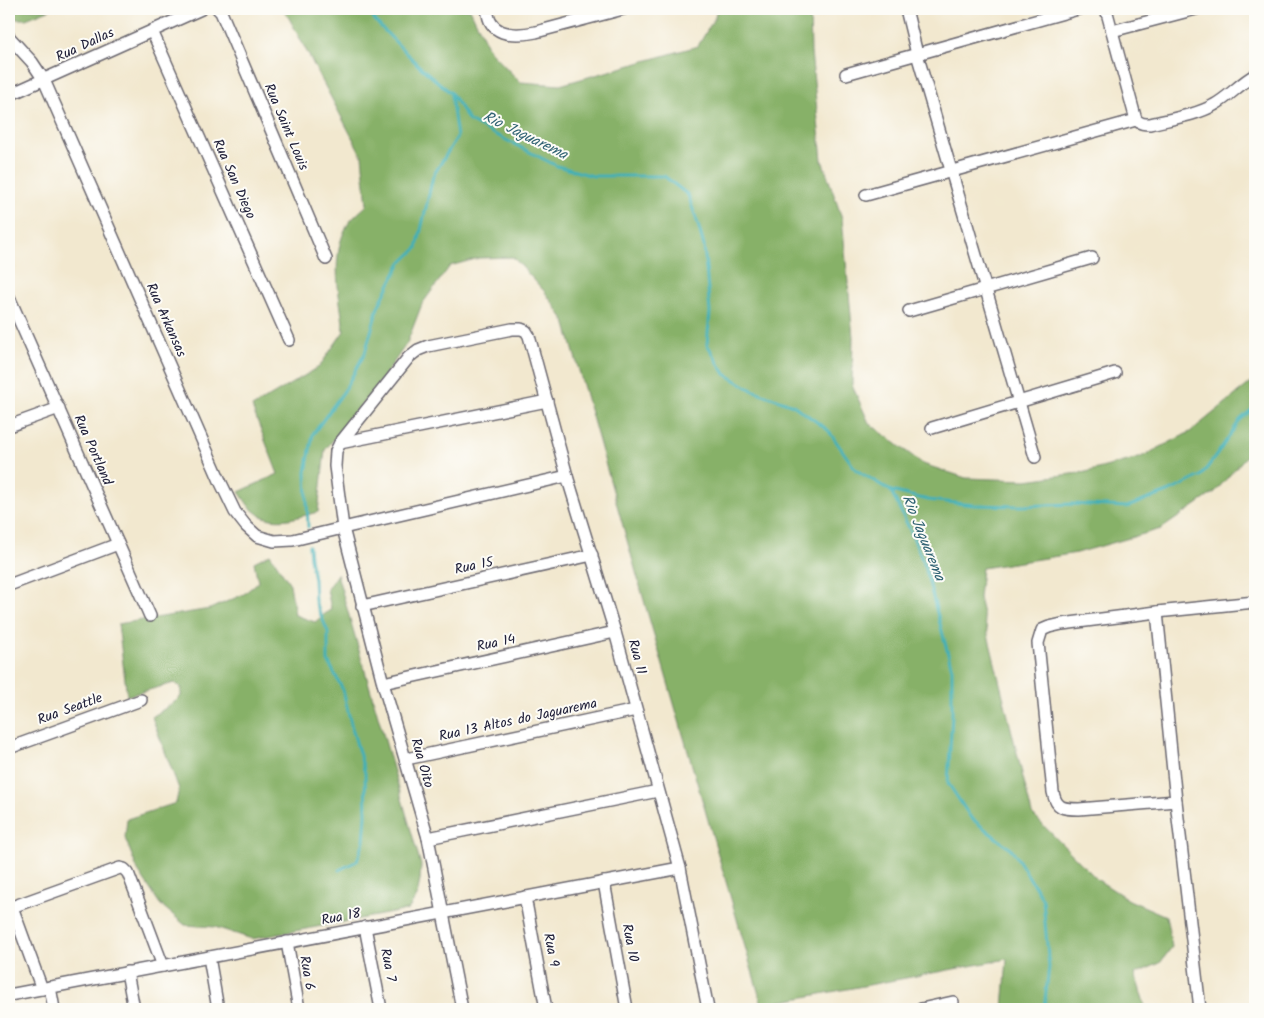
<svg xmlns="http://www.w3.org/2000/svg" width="1264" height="1018" font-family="Kalam,sans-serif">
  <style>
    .forest { fill: #87b168; stroke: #546a52 }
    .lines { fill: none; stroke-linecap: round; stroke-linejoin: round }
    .stream { stroke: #40b0b8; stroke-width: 3 }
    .minor-casing { stroke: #6b676f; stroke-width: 14 }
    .minor { stroke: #fff; stroke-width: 11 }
    .labels { text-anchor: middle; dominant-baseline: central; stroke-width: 4; stroke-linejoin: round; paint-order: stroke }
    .street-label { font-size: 14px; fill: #22223b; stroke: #fdfcf7 }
    .water-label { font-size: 15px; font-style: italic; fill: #306273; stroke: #fdfcf7 }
  </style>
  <rect width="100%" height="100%" fill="#fdfcf7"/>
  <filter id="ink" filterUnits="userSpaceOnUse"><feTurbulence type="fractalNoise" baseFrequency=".02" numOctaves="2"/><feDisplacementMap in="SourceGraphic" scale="10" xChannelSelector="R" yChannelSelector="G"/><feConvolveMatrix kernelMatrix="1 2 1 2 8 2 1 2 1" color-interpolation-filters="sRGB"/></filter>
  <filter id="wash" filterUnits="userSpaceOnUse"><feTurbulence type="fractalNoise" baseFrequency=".0096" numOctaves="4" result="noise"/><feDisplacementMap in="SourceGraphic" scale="20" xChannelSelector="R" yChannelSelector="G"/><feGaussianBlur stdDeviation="1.12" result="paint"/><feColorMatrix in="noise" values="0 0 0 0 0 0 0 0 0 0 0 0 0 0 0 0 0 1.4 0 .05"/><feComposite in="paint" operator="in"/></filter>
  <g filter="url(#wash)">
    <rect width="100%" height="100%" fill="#f2e8cf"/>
    <g class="forest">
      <path d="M9 9H51L26 19H16L9 11Z"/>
      <path d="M282 9H470L490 51 520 82 560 85 698 46 715 17 717 9H810L811 52 822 160 842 218 853 337 852 385 869 423 923 464 966 478 1026 480 1086 472 1139 458 1190 432 1255 379V442L1248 454 1215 492 1161 529 1077 553 982 568 979 598 1032 814 1098 880 1129 900 1166 916 1172 947 1160 963 1135 974 1146 1009H1003L1007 959 762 1005 647 611 565 321 545 292 513 257 479 258 450 266 422 304 407 343 383 378 325 450 318 512C297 517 273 527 254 511 248 507 244 498 239 492L278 474 252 407 319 367 344 331C340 296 329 257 348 224 353 217 361 211 367 205L362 156 289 18Z"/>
      <path d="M270 554 290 584 295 615 315 622 331 609 327 589 337 574 421 865 420 880 417 896 408 910 252 939 215 927 185 925 160 904 138 871 125 838 127 819 176 803 179 789 152 717 176 701 181 696V687L174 683 127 696 118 624 210 609 244 594 258 582 254 562Z"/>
    </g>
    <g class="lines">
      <g class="stream">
        <path d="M366 9 379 25 419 66 451 93 469 121 557 166 593 176H664L688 195 697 221 704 246 710 312 707 344 725 374 752 390 793 405 828 430 856 470 891 491 911 532 925 567 952 669V715L948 783 971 818 1013 851 1043 900 1049 967 1044 1009"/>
        <path d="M9 15 13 9"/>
        <path d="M891 491 928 500 974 505 1020 506 1072 504 1127 507 1168 492 1201 476 1218 453 1240 420 1255 407"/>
        <path d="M308 527 306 472 313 434 344 391 365 353 378 307 400 264 417 248 433 176 457 137 451 95"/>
        <path d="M309 546 310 558 314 579 315 601 328 632V661L343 690 352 728 365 773 366 815 364 841 357 861 339 870"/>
      </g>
    </g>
  </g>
  <g filter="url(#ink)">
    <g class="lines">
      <defs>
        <g id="minor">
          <path d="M218 9 221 12 326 259"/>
          <path d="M487 9C488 13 488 17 490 21 498 37 521 35 536 32L623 9"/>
          <path d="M906 9 917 54 1035 457"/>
          <path d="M1106 9 1136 120"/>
          <path d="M152 31 289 340"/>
          <path d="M1112 31 1196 9"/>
          <path d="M9 37 32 62 44 80 221 483 235 512 246 526 257 536 274 541 293 540 343 528 567 476"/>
          <path d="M846 74 1078 9"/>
          <path d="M9 95 201 9"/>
          <path d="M866 195 1136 120C1141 124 1144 124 1150 124 1170 119 1197 115 1214 105 1229 97 1240 83 1255 75"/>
          <path d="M9 297 150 616"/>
          <path d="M909 311 1092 258"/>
          <path d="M9 426 59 408"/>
          <path d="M932 428 1115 373"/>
          <path d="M340 443 547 401"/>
          <path d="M9 585 118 544"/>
          <path d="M362 606 592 555"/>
          <path d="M1157 612 1176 801 1200 1009"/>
          <path d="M383 683 615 632"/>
          <path d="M9 748 141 700"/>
          <path d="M406 759 636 710"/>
          <path d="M1176 801 1079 809C1064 809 1056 809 1053 792L1038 643 1042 630 1049 627 1062 624 1157 612 1255 602"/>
          <path d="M428 838 658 791"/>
          <path d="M604 882 627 1009"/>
          <path d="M525 897 546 1009"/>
          <path d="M12 907 42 989"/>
          <path d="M9 908 120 868 124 869 128 873 163 966"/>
          <path d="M365 927 381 1009"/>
          <path d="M287 942 299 1009"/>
          <path d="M209 957 218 1009"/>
          <path d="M127 972 134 1009"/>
          <path d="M50 987 54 1009"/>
          <path d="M9 995 680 868"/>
          <path d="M462 1009 428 838 383 683 343 528 335 466 336 451 340 443 409 357 418 350 428 346 512 329H521L526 331 529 336 567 476 615 632 680 868 708 1009"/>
          <path d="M921 1009 953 1002"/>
        </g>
      </defs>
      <use href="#minor" class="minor-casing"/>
      <use href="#minor" class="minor"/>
    </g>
  </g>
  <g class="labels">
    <g class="street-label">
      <text transform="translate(85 45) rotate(-25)">Rua Dallas</text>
      <text transform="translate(286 127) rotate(67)">Rua Saint Louis</text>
      <text transform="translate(234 179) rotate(66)">Rua San Diego</text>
      <text transform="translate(166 320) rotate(66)">Rua Arkansas</text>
      <text transform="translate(93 450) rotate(66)">Rua Portland</text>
      <text transform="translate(474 566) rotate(-12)">Rua 15</text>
      <text transform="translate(496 643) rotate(-12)">Rua 14</text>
      <text transform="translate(637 657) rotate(75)">Rua 11</text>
      <text transform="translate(70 709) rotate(-20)">Rua Seattle</text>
      <text transform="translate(518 720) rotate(-12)">Rua 13 Altos do Jaguarema</text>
      <text transform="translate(422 763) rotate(74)">Rua Oito</text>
      <text transform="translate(341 917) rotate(-11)">Rua 18</text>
      <text transform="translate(630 943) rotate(79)">Rua 10</text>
      <text transform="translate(551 950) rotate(79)">Rua 9</text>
      <text transform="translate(388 965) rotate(79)">Rua 7</text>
      <text transform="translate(307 973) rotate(80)">Rua 6</text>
    </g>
    <g class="water-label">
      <text transform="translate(525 136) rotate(26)">Rio Jaguarema</text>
      <text transform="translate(923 538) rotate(68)">Rio Jaguarema</text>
    </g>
  </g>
  <rect width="1264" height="1018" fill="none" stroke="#fdfcf7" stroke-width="30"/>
</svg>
